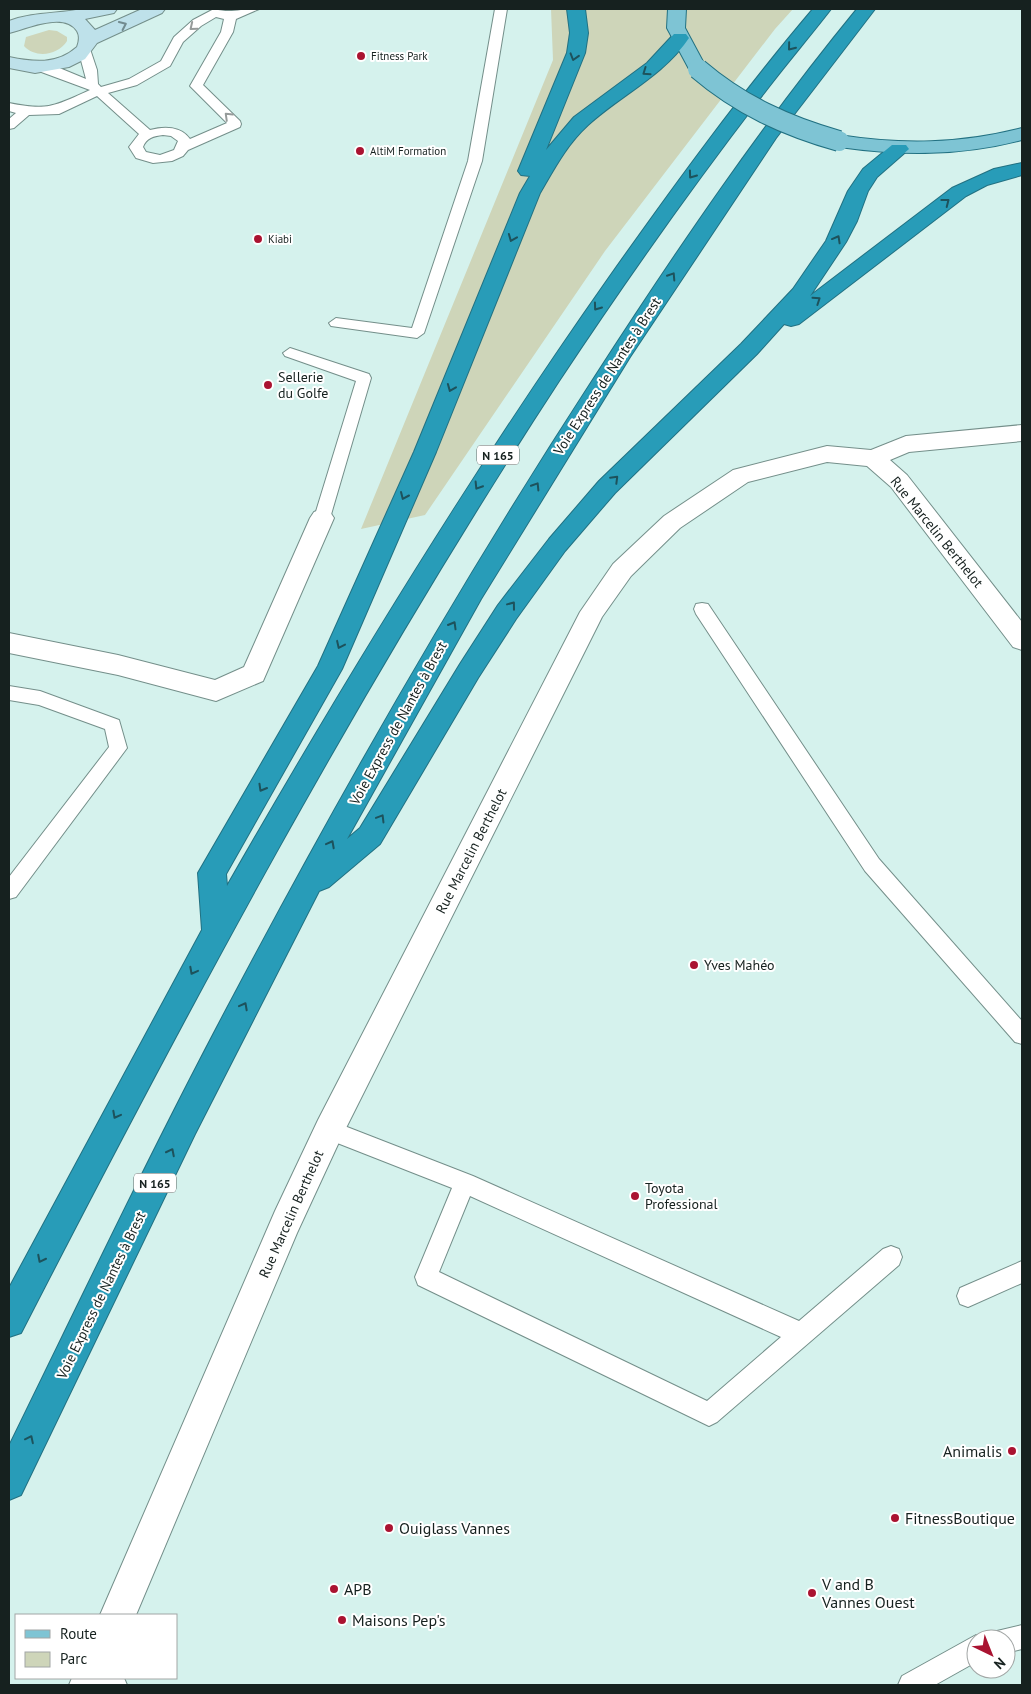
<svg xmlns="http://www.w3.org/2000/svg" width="1031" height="1694" font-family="'PT Sans',sans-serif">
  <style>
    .green { fill: #ced5b9 }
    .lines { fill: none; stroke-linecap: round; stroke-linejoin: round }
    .lane-casing { stroke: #748f8a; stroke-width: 2 }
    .street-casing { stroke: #748f8a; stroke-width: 2 }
    .secondary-casing { stroke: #748f8a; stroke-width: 2 }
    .primary-casing { stroke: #227182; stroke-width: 2 }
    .highway-casing { stroke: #227182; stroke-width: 2 }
    .lane { fill: #fff; fill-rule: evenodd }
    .street { fill: #fff; fill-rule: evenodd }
    .secondary { fill: #bee1ea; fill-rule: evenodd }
    .primary { fill: #7ec4d4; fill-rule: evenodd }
    .highway { fill: #289cb8; fill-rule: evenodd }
    .primary-bridge-casing { stroke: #227182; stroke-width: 22; stroke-linecap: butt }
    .primary-bridge { stroke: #7ec4d4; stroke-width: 20 }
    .oneway { stroke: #728b8f }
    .oneway2 { stroke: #969b9a }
    .oneway3 { stroke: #1d525c }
    .poi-dot { fill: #aa1331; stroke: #fff; stroke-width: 2 }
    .labels { text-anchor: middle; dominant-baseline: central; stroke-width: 4; stroke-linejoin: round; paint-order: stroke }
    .far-poi-label { font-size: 11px; fill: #16211f; stroke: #fff; text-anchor: start }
    .shield { fill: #fff; stroke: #5c6462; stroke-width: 1 }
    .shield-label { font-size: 12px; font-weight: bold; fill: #16211f }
    .street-label { font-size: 14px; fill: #16211f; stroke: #fff }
    .poi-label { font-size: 14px; fill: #16211f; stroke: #fff; text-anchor: start }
    .near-poi-label { font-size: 16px; fill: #16211f; stroke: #fff; text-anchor: start }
  </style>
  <rect width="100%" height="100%" fill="#d5f2ed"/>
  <g class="green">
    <path d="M551 9H793L775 29 605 251 425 515 361 529 553 60Z"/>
    <path d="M49 30 57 31 67 37V41C58 55 36 59 24 46L26 37Z"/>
  </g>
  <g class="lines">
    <defs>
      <g id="lane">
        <path d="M214 9C233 14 240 8 259 9L236 19 233 32 203 85 240 121 241 124 240 127 188 150 183 156 172 161 153 163 136 158 129 147 139 134 97 96 59 114 29 115 14 128 9 129V119L16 113 9 111V103C48 111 55 106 90 90L36 70 34 67 36 64 57 67 86 79 78 49 84 45 90 49 97 70 98 84 101 87 129 79 161 61 174 37 193 20ZM216 17 224 19 221 32 190 86 227 123 190 139C181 126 164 126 150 130L108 93 137 85 170 66 183 42 201 26ZM163 135 171 136 178 141 174 150 160 155 146 152 143 147C146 138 154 136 163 135Z"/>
        <path d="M495 9H507L482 161 424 333 417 338 331 326 329 323 336 318 412 328 468 161Z"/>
        <path d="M290 348 369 374 371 378 330 518 328 522H316L314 518 356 381 285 356 283 353Z"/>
        <path d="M702 603 708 604 879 859 1022 1021V1044L1015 1042 865 871 696 614 694 609 696 604Z"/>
        <path d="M9 686 40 691 119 720 127 748 16 897 9 899V877L109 747 105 729 39 705 9 700Z"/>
        <path d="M329 1120 473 1176 799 1321 883 1249 891 1246 899 1249 902 1257 899 1265 717 1422 709 1426 418 1285 415 1277 452 1188 322 1137 318 1130 322 1123ZM470 1196 781 1337 707 1401 439 1272Z"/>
        <path d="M1022 1261V1283L968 1307 960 1304 957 1296 960 1288Z"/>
        <path d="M1022 1625V1649L1006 1653V1639H994L997 1631Z"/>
        <path d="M976 1635 985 1639H976V1662L935 1685H898L902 1676Z"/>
        <path d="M89 1678H124L127 1685H92Z"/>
      </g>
      <g id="street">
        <path d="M1022 425V441L909 452 890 460 907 475 1022 622V650L1013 647 891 487 867 466 827 462 748 482 680 528 631 576 602 617 340 1140 297 1233 136 1615H100L275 1211 318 1120 580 612 613 564 664 516 733 470 827 446 871 450 906 436Z"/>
        <path d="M322 509 330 512 334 518 263 681 216 701 118 675 9 653V633L118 655 215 680 244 667 310 518 314 512Z"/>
        <path d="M72 1678H110L107 1685H69Z"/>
      </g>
      <path id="secondary" d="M82 9H117L114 13 85 19 95 30 142 9H165L162 13 97 43 85 59 69 67 35 73 9 68V57C33 62 57 65 77 47 79 42 80 36 77 31 64 11 26 29 9 33V21C33 12 57 14 82 9Z"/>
      <g id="primary">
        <path d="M668 9H686L685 28 707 69 704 73H692L689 69 667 28Z"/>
        <path d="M1022 128V140C961 156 902 156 839 147L832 145 829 141 832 137 839 135C902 145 960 144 1022 128Z"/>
      </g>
      <g id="highway">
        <path d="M567 9H585L588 33 585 53 546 150 574 117 647 63 674 34H686L689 38C663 76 621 95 588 125 567 144 554 169 540 193L436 452 342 669 226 874 227 886C346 678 470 475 608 279 673 187 740 95 813 9H831C807 40 781 70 758 101 688 192 622 286 559 381 359 687 188 1008 21 1333L9 1337V1288L202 930 198 873 318 666 414 452 520 193 530 176 521 175 518 171 567 53 570 33Z"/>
        <path d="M857 9H875L776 138 630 357 481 599 347 839 360 828 460 664 498 605 549 539 599 481 741 344 793 289 826 241 848 191 863 169 892 145H906L909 149 877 177 868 191 857 221 846 242 810 296 952 188 994 169 1022 163V175L987 185 966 196 799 324 791 326 784 324 757 354 615 493 565 551 516 619 478 678 380 844 329 887 319 891 195 1134 21 1495 9 1500V1446C83 1295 155 1143 234 995 345 785 464 578 594 378 676 251 761 126 857 9Z"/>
      </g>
    </defs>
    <use href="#lane" class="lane-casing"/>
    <use href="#street" class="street-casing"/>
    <use href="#secondary" class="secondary-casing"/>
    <use href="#primary" class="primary-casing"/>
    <use href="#highway" class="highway-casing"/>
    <use href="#lane" class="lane"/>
    <use href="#street" class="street"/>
    <use href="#secondary" class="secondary"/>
    <use href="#primary" class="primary"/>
    <use href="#highway" class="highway"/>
    <defs>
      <path id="primary-bridge" d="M698 69C740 105 786 126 839 141"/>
    </defs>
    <use href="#primary-bridge" class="primary-bridge-casing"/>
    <use href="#primary-bridge" class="primary-bridge"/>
  </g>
  <defs><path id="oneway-chevron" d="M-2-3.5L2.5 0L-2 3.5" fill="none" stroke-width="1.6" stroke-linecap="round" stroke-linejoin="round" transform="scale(1.25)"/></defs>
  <use class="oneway" href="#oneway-chevron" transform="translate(123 25) rotate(-25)"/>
  <g class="oneway2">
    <use href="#oneway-chevron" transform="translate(193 27) rotate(141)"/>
    <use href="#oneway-chevron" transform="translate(228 116) rotate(-136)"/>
  </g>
  <g class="oneway3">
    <use href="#oneway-chevron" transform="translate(791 47) rotate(129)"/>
    <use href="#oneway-chevron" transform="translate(574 57) rotate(107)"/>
    <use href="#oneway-chevron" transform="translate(646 72) rotate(145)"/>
    <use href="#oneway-chevron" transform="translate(692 175) rotate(126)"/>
    <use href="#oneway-chevron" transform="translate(946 202) rotate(-38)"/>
    <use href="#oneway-chevron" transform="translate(512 238) rotate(112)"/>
    <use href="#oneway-chevron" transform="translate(837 239) rotate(-61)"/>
    <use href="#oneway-chevron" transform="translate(672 276) rotate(-57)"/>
    <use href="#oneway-chevron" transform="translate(817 300) rotate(-34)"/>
    <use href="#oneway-chevron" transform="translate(597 307) rotate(126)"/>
    <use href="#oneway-chevron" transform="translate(451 388) rotate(112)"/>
    <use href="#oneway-chevron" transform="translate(615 479) rotate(-45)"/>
    <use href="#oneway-chevron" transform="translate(478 486) rotate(122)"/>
    <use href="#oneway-chevron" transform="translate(536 486) rotate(-58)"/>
    <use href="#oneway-chevron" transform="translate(404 496) rotate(114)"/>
    <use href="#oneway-chevron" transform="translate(512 605) rotate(-53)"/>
    <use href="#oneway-chevron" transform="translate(453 625) rotate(-60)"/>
    <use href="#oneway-chevron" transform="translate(340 645) rotate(115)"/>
    <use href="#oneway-chevron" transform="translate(262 788) rotate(120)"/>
    <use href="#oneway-chevron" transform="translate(381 818) rotate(-59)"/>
    <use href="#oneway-chevron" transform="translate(331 844) rotate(-62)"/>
    <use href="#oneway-chevron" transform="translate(193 971) rotate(118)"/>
    <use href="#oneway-chevron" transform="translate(244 1006) rotate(-62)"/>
    <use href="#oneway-chevron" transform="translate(116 1115) rotate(118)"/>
    <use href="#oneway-chevron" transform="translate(171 1152) rotate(-63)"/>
    <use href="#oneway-chevron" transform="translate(41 1259) rotate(117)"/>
    <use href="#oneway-chevron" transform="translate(30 1439) rotate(-64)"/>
  </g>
  <g class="poi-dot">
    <circle cx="361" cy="56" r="5"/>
    <circle cx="360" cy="151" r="5"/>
    <circle cx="258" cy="239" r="5"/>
    <circle cx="268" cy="385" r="5"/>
    <circle cx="694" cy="965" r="5"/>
    <circle cx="635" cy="1196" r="5"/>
    <circle cx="1012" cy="1451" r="5"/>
    <circle cx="895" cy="1518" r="5"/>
    <circle cx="389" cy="1528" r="5"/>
    <circle cx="334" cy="1589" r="5"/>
    <circle cx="812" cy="1593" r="5"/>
    <circle cx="342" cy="1620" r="5"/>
  </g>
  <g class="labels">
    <g class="far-poi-label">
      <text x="371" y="56">Fitness Park</text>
      <text x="370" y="151">AltiM Formation</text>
      <text x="268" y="239">Kiabi</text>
    </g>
    <g class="shield">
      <rect x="477" y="445.5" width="42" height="19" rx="4"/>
      <rect x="134" y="1173.5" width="42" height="19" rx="4"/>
    </g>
    <g class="shield-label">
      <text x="498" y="455">N 165</text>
      <text x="155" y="1183">N 165</text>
    </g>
    <g class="street-label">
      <text transform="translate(607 376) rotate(-57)">Voie Express de Nantes à Brest</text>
      <text transform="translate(937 532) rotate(51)">Rue Marcelin Berthelot</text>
      <text transform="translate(398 723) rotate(-61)">Voie Express de Nantes à Brest</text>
      <text transform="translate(471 851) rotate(-63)">Rue Marcelin Berthelot</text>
      <text transform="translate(291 1214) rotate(-66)">Rue Marcelin Berthelot</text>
      <text transform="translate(101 1295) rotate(-64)">Voie Express de Nantes à Brest</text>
    </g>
    <g class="poi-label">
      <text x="278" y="377">Sellerie<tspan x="278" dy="16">du Golfe</tspan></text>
      <text x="704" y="965">Yves Mahéo</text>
      <text x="645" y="1188">Toyota<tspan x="645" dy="16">Professional</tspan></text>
    </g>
    <g class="near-poi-label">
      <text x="1002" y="1451" text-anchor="end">Animalis</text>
      <text x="905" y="1518">FitnessBoutique</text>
      <text x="399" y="1528">Ouiglass Vannes</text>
      <text x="822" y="1584">V and B<tspan x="822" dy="18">Vannes Ouest</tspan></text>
      <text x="344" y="1589">APB</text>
      <text x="352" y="1620">Maisons Pep's</text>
    </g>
  </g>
  <rect width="1031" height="1694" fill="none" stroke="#16211f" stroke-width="20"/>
  <rect x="15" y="1614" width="162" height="65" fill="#ffffff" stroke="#a2a6a5"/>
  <rect x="25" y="1630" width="25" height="8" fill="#7ec4d4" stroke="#a2a6a5"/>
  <text x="60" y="1639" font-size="15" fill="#16211f">Route</text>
  <rect x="25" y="1652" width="25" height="15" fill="#ced5b9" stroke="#a2a6a5"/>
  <text x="60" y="1664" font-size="15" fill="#16211f">Parc</text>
  <g transform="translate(991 1654) rotate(137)"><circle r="24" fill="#ffffff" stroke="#a2a6a5"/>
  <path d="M0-4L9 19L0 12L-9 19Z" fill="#aa1331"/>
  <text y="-8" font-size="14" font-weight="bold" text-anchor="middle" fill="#16211f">N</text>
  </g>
</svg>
